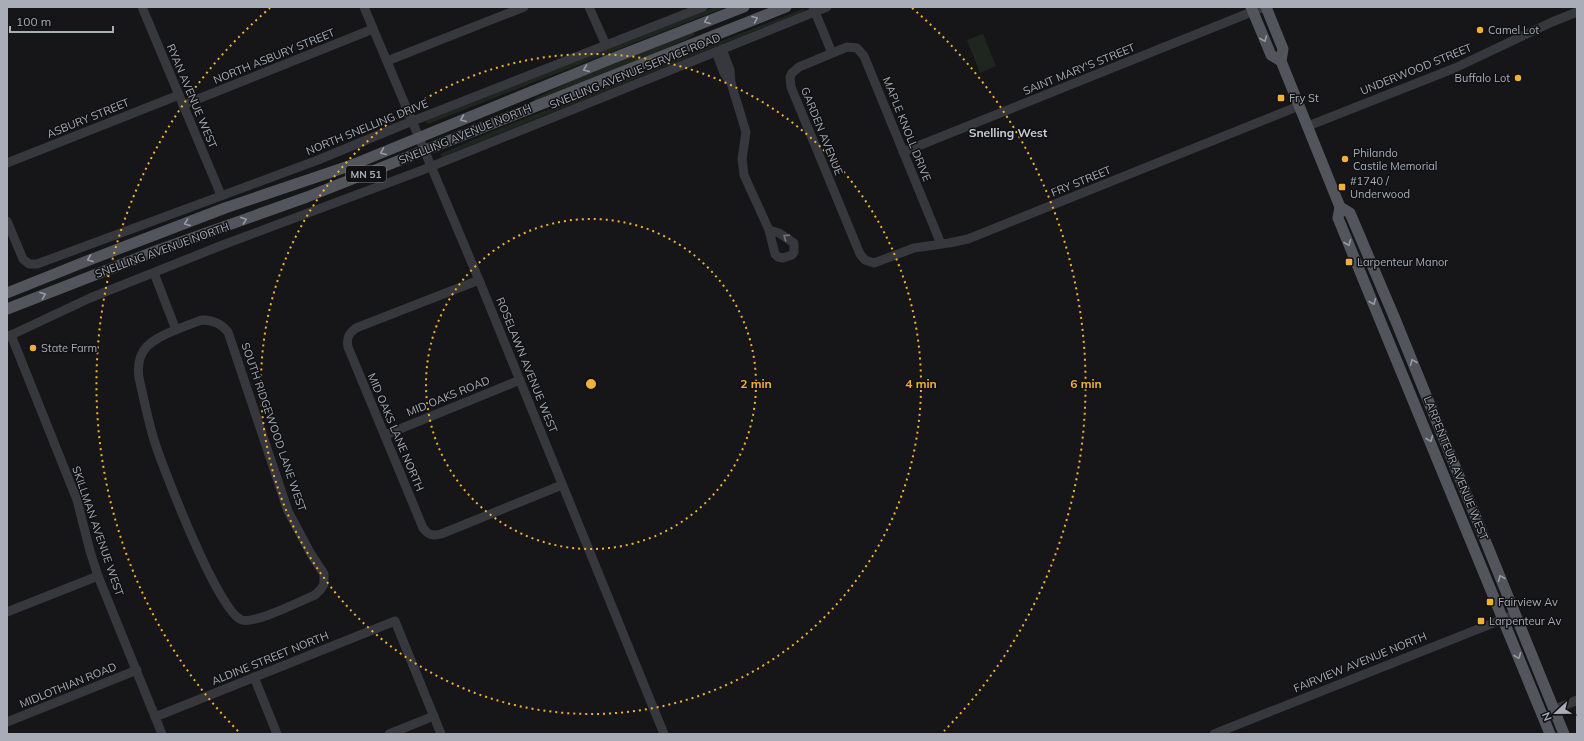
<svg xmlns="http://www.w3.org/2000/svg" width="1584" height="741" font-family="Mulish,sans-serif">
  <style>
    .green { fill: #1e261f }
    .lines { fill: none; stroke-linecap: round; stroke-linejoin: round }
    .minor { stroke: #37383d; stroke-width: 9 }
    .major { stroke: #53555c; stroke-width: 11 }
    .oneway { stroke: #979ba6 }
    .oneway2 { stroke: #757881 }
    .ring { fill: none; stroke: #f2b134; stroke-width: 2; stroke-dasharray: 2 4 }
    .poi-dot { fill: #f2b134; stroke: #111113; stroke-width: 1.5 }
    .labels { text-anchor: middle; dominant-baseline: central; stroke-width: 3; stroke-linejoin: round; paint-order: stroke }
    .shield { fill: #111113; stroke: #7b7e86; stroke-width: 1 }
    .shield-label { font-size: 10px; font-weight: bold; fill: #a8adb8 }
    .poi-label { font-size: 11px; fill: #a8adb8; stroke: #111113; text-anchor: start }
    .street-label { font-size: 11px; fill: #a8adb8; stroke: #111113 }
    .neighbourhood-label { font-size: 12px; font-weight: bold; fill: #c9ccd4; stroke: #111113 }
    .centre { fill: #f2b134; stroke: #111113; stroke-width: 2 }
    .ring-label { font-size: 12px; text-anchor: middle; font-weight: bold; fill: #f2b134; stroke: #111113; stroke-width: 3; stroke-linejoin: round; paint-order: stroke }
  </style>
  <rect width="100%" height="100%" fill="#161618"/>
  <g class="green">
    <path d="M715 7H726L428 124 425 121Z"/>
    <path d="M803 9 805 10 804 11 459 150 442 157 440 154 496 130Z"/>
    <path d="M694 32 695 35 658 53 535 102 534 99 571 81Z"/>
    <path d="M983 34 996 66 980 73 967 40Z"/>
  </g>
  <g class="lines">
    <g class="minor">
      <path d="M142 7 221 195"/>
      <path d="M364 7 479 280 664 734"/>
      <path d="M589 7 606 45"/>
      <path d="M813 7 832 53"/>
      <path d="M722 49 730 70 731 83 746 132 742 159 744 175 769 230 775 254 778 257 783 258 792 255 794 252V243L779 233 769 230"/>
      <path d="M716 52 724 73 731 83"/>
      <path d="M387 61 524 7"/>
      <path d="M183 105 373 29"/>
      <path d="M1308 126 1455 68 1552 22 1577 12"/>
      <path d="M903 152 1264 7"/>
      <path d="M7 163 179 95"/>
      <path d="M7 221 23 259 29 264H37L318 160 400 126 703 7"/>
      <path d="M941 244 864 56 857 48 847 47 799 67 792 73 790 77 791 87 860 254 865 260 874 263 914 248 949 243 968 239 1299 106"/>
      <path d="M154 273 176 330"/>
      <path d="M479 280 356 328C349 333 346 338 348 347L423 528C428 535 433 536 441 534L562 485"/>
      <path d="M202 320C213 320 221 323 228 332L288 511 311 554 324 574V584L321 589 315 595C300 601 256 624 242 620 219 614 164 470 155 443 148 421 144 399 139 378 135 349 151 340 175 330 184 327 192 323 202 320Z"/>
      <path d="M11 335 77 500 90 551 98 576 162 734"/>
      <path d="M7 337 90 298 220 246 420 171 827 7"/>
      <path d="M385 435 520 380"/>
      <path d="M7 612 98 576"/>
      <path d="M254 677 277 734"/>
      <path d="M1554 710 1577 700"/>
      <path d="M155 717 395 621 441 734"/>
      <path d="M7 722 137 670"/>
      <path d="M389 734 434 716"/>
      <path d="M1214 734 1516 614"/>
    </g>
    <g class="major">
      <path d="M1251 7 1271 55 1281 61"/>
      <path d="M1266 7 1283 49 1281 61 1340 207 1350 213 1395 319 1564 734"/>
      <path d="M1340 207 1338 218 1550 734"/>
      <path d="M7 293 92 259 225 208 352 165 611 59 744 7"/>
      <path d="M7 309 156 251 307 197 786 7"/>
    </g>
  </g>
  <defs><path id="oneway-chevron" d="M-2-3.5L2.5 0L-2 3.5" fill="none" stroke-width="1.6" stroke-linecap="round" stroke-linejoin="round"/></defs>
  <g class="oneway">
    <use href="#oneway-chevron" transform="translate(755 19) rotate(-21)"/>
    <use href="#oneway-chevron" transform="translate(707 21) rotate(159)"/>
    <use href="#oneway-chevron" transform="translate(1264 39) rotate(68)"/>
    <use href="#oneway-chevron" transform="translate(586 69) rotate(158)"/>
    <use href="#oneway-chevron" transform="translate(463 119) rotate(158)"/>
    <use href="#oneway-chevron" transform="translate(383 152) rotate(157)"/>
    <use href="#oneway-chevron" transform="translate(244 220) rotate(-20)"/>
    <use href="#oneway-chevron" transform="translate(187 223) rotate(159)"/>
    <use href="#oneway-chevron" transform="translate(1348 243) rotate(68)"/>
    <use href="#oneway-chevron" transform="translate(90 259) rotate(158)"/>
    <use href="#oneway-chevron" transform="translate(43 295) rotate(-21)"/>
    <use href="#oneway-chevron" transform="translate(1373 302) rotate(67)"/>
    <use href="#oneway-chevron" transform="translate(1413 362) rotate(-112)"/>
    <use href="#oneway-chevron" transform="translate(1430 439) rotate(68)"/>
    <use href="#oneway-chevron" transform="translate(1501 578) rotate(-112)"/>
    <use href="#oneway-chevron" transform="translate(1518 656) rotate(68)"/>
  </g>
  <use class="oneway2" href="#oneway-chevron" transform="translate(786 237) rotate(-146)"/>
  <g class="ring">
    <circle cx="591" cy="384" r="165"/>
    <circle cx="591" cy="384" r="330"/>
    <path d="M238 731A495 495 0 0 1 270 8M912 8A495 495 0 0 1 944 731"/>
  </g>
  <g class="poi-dot">
    <circle cx="1480" cy="30" r="4"/>
    <circle cx="1518" cy="78" r="4"/>
    <rect x="1277" y="94" width="8" height="8" rx="2"/>
    <circle cx="1345" cy="159" r="4"/>
    <rect x="1338" y="183" width="8" height="8" rx="2"/>
    <rect x="1345" y="258" width="8" height="8" rx="2"/>
    <circle cx="33" cy="348" r="4"/>
    <rect x="1486" y="598" width="8" height="8" rx="2"/>
    <rect x="1477" y="617" width="8" height="8" rx="2"/>
  </g>
  <g class="labels">
    <rect class="shield" x="346" y="166" width="40" height="16" rx="3"/>
    <g class="shield-label">
      <text x="366" y="174">MN 51</text>
    </g>
    <g class="poi-label">
      <text x="1488" y="30">Camel Lot</text>
      <text x="1510" y="78" text-anchor="end">Buffalo Lot</text>
      <text x="1289" y="98">Fry St</text>
      <text x="1353" y="153">Philando<tspan x="1353" dy="13">Castile Memorial</tspan></text>
      <text x="1350" y="181">#1740 /<tspan x="1350" dy="13">Underwood</tspan></text>
      <text x="1357" y="262">Larpenteur Manor</text>
      <text x="41" y="348">State Farm</text>
      <text x="1498" y="602">Fairview Av</text>
      <text x="1489" y="621">Larpenteur Av</text>
    </g>
    <g class="street-label">
      <text transform="translate(274 56) rotate(-22)">NORTH ASBURY STREET</text>
      <text transform="translate(1079 69) rotate(-22)">SAINT MARY'S STREET</text>
      <text transform="translate(1416 69) rotate(-22)">UNDERWOOD STREET</text>
      <text transform="translate(635 71) rotate(-22)">SNELLING AVENUE SERVICE ROAD</text>
      <text transform="translate(192 96) rotate(67)">RYAN AVENUE WEST</text>
      <text transform="translate(88 118) rotate(-22)">ASBURY STREET</text>
      <text transform="translate(367 127) rotate(-22)">NORTH SNELLING DRIVE</text>
      <text transform="translate(907 129) rotate(68)">MAPLE KNOLL DRIVE</text>
      <text transform="translate(822 131) rotate(68)">GARDEN AVENUE</text>
      <text transform="translate(465 134) rotate(-22)">SNELLING AVENUE NORTH</text>
      <text transform="translate(1081 181) rotate(-22)">FRY STREET</text>
      <text transform="translate(162 250) rotate(-20)">SNELLING AVENUE NORTH</text>
      <text transform="translate(527 365) rotate(68)">ROSELAWN AVENUE WEST</text>
      <text transform="translate(448 396) rotate(-22)">MID OAKS ROAD</text>
      <text transform="translate(274 427) rotate(71)">SOUTH RIDGEWOOD LANE WEST</text>
      <text transform="translate(396 432) rotate(67)">MID OAKS LANE NORTH</text>
      <text transform="translate(1456 468) rotate(68)">LARPENTEUR AVENUE WEST</text>
      <text transform="translate(98 531) rotate(71)">SKILLMAN AVENUE WEST</text>
      <text transform="translate(270 658) rotate(-22)">ALDINE STREET NORTH</text>
      <text transform="translate(1360 662) rotate(-22)">FAIRVIEW AVENUE NORTH</text>
      <text transform="translate(68 685) rotate(-22)">MIDLOTHIAN ROAD</text>
    </g>
    <g class="neighbourhood-label">
      <text x="1008" y="132">Snelling West</text>
    </g>
  </g>
  <circle cx="591" cy="384" r="6" class="centre"/>
  <g class="ring-label">
    <text x="756" y="388">2 min</text>
    <text x="921" y="388">4 min</text>
    <text x="1086" y="388">6 min</text>
  </g>
  <rect width="1584" height="741" fill="none" stroke="#a8adb8" stroke-width="16"/>
  <g transform="translate(1556 713) rotate(248)" stroke="#111113" stroke-width="3" paint-order="stroke">
  <path d="M0-3L7 15L0 10L-7 15Z" fill="#a8adb8"/>
  <text y="-6" font-size="11" font-weight="bold" text-anchor="middle" fill="#a8adb8">N</text>
  </g>
  <path d="M10 26v6h103v-6" fill="none" stroke="#a8adb8" stroke-width="2"/>
  <text x="16" y="26" font-size="12" fill="#a8adb8" stroke="#111113" stroke-width="3" paint-order="stroke">100 m</text>
</svg>
